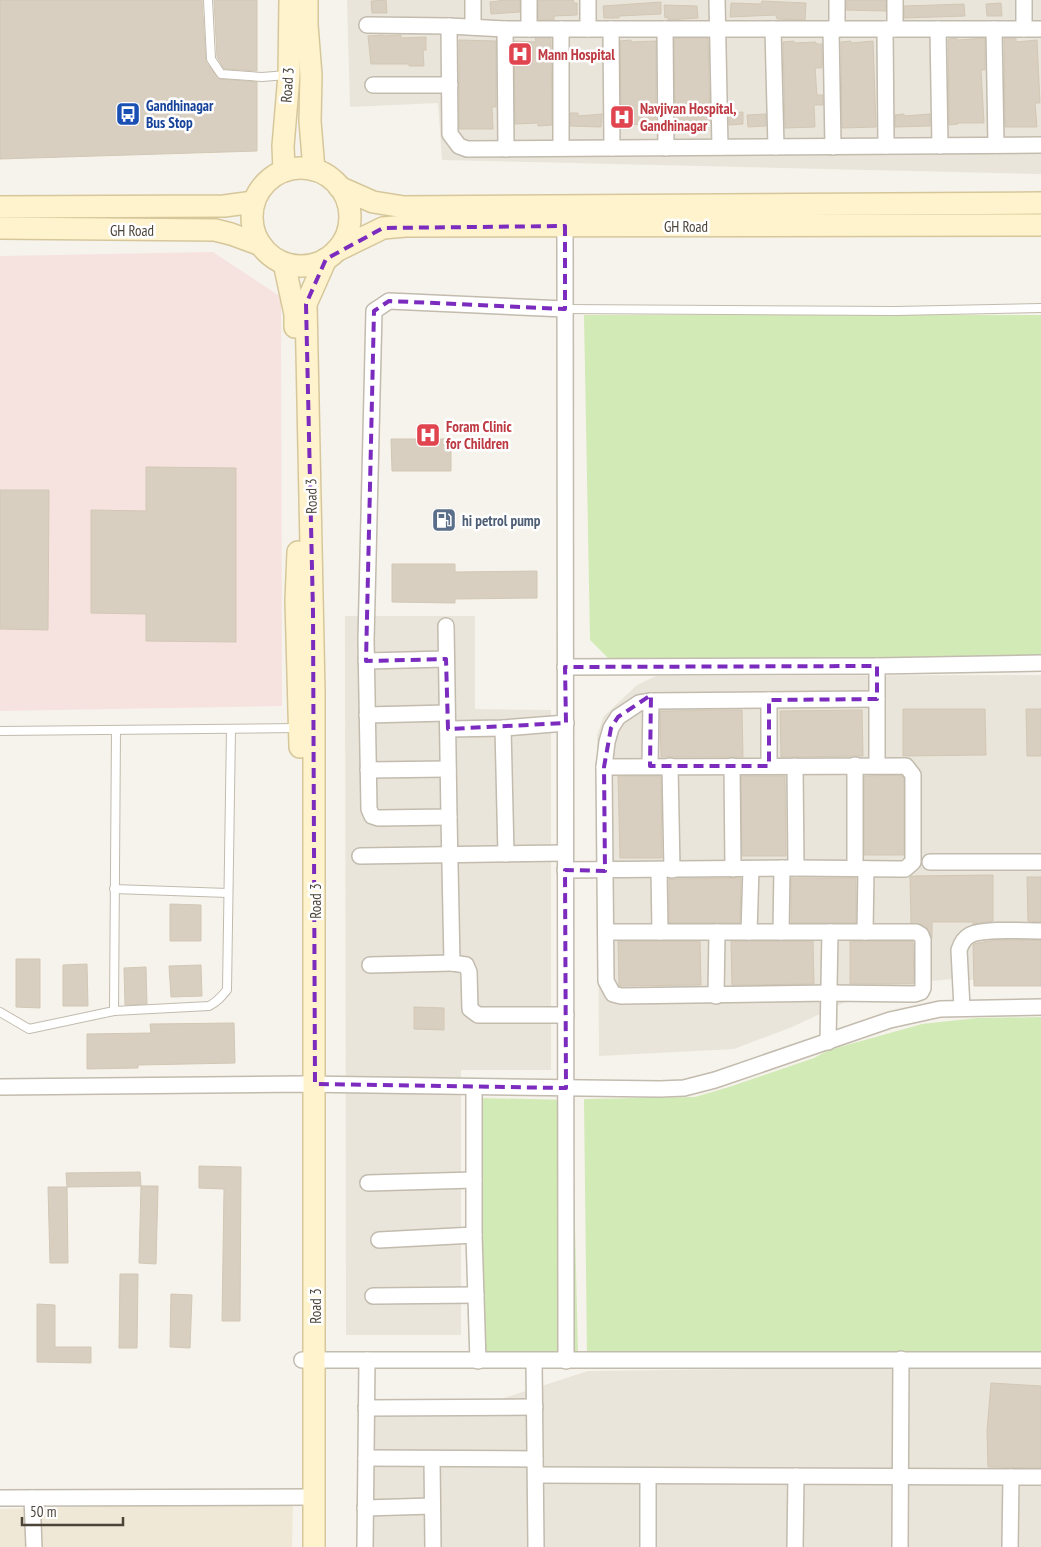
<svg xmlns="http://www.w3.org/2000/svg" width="1041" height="1547" font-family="'PT Sans Narrow',sans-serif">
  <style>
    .residential { fill: #eae5da }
    .education { fill: #efe8d6 }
    .medical { fill: #f6e3e0 }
    .green { fill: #d2eab5 }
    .building { fill: #d8cfc1; stroke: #d3c7b4 }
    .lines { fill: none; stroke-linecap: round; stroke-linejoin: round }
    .lane-casing { stroke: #c2bbae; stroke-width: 10 }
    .street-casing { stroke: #c2bbae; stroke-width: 18 }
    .secondary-casing { stroke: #d6c79b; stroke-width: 24 }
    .lane { stroke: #fff; stroke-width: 8 }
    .street { stroke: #fff; stroke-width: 15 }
    .secondary { stroke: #fff3cd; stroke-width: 21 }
    .marked { fill: none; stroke: #7b2cbf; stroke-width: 4; stroke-dasharray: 10 6; stroke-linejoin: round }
    .labels { text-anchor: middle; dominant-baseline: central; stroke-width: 5; stroke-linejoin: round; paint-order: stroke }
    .health-label { font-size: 15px; font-weight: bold; fill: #be3a42; stroke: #fff; text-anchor: start }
    .street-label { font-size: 15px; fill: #4b4439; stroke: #fff }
    .transit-label { font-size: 15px; font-weight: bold; fill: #164399; stroke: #fff; text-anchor: start }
    .service-label { font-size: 15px; font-weight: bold; fill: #4e5e75; stroke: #fff; text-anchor: start }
  </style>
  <rect width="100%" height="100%" fill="#f6f3ec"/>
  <g class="residential">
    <path d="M347 0H1041V174L442 160 438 103 350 107Z"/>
    <path d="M345 616H475V709L551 710V1070H461V1335H346Z"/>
    <path d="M1041 675V983L952 979 880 986 792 1027 734 1049 599 1056 597 735 604 716 637 685 656 676Z"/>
    <path d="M1041 1365V1547H360L359 1400 501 1399 588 1371Z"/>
  </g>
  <path class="education" d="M293 1501 292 1547H0V1509Z"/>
  <path class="medical" d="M213 252 281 297 282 706 0 711V256Z"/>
  <g class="green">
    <path d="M584 315H1041V657L608 658 590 640Z"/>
    <path d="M1041 1017V1355L587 1356 584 1099 695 1097 729 1087 814 1058 829 1050 922 1024 977 1018Z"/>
    <path d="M479 1098 572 1100 578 1353 484 1356Z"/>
  </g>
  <g class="building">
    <path d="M0 0H202L206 62 219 79 257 82V151L0 159Z"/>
    <path d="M214 0H257V71L224 69 217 57Z"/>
    <path d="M386 0 387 13H372L371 1Z"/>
    <path d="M506 0H520V12L491 14 490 2Z"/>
    <path d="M538 0H573L574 3H577V15L554 16V20H538Z"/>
    <path d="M846 0H886V11L846 10Z"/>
    <path d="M762 1 806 3 805 20 777 19 776 15 730 17 731 3 761 4Z"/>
    <path d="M661 2V14L619 16V18H604L603 6Z"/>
    <path d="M1001 3 1002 16H987L986 4Z"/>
    <path d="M964 4 965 16 904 18V6Z"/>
    <path d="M664 5 697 6 698 18 668 20V17L665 18Z"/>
    <path d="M383 35V36L401 35V38L426 37V50H423L424 66H409V64H371L368 36Z"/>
    <path d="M535 38H551L552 125 538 126V123L515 124 514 41 536 42Z"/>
    <path d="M674 38H708L710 124H675Z"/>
    <path d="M957 38V40L985 38V70H981L984 123H958V124L949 125 948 39Z"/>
    <path d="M1004 38H1016V42L1037 40 1040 103H1035L1037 127H1005Z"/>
    <path d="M459 40 496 41V107H492L493 129H459Z"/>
    <path d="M631 40V42L656 41V125L621 124 620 41Z"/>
    <path d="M794 41V43L816 42V44H822V68H815L817 95H823V105H814L815 127 785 128 783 42Z"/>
    <path d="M851 41V43L873 41 876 127 842 128 841 42Z"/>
    <path d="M743 112V124L729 125V113Z"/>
    <path d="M570 113H578V116L602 114 601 127 570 126Z"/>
    <path d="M766 114V126L748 127 747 115Z"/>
    <path d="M904 114V116L930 114V126L895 127V115Z"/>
    <path d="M391 439H451V471H392Z"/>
    <path d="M146 467 236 468V642L146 641V614L91 613V510L146 511Z"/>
    <path d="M0 490H49L48 630 0 629Z"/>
    <path d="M392 564H455V572L537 571V598L455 599V603L392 602Z"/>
    <path d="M903 709H985L986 755 903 756Z"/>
    <path d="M1026 709H1041V756H1027Z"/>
    <path d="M742 710 743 757H661L660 711Z"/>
    <path d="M862 710 863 756 781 757 780 711Z"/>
    <path d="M901 775 904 778V855H864V776Z"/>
    <path d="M618 776H661L662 858H620Z"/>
    <path d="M741 776H785L786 856H742Z"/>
    <path d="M993 875V921L973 924V922H932V938L926 927 920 924 911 923 910 877 912 876Z"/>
    <path d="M1027 877H1041V922L1028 921Z"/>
    <path d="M741 878 740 923H669V879Z"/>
    <rect x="791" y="878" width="65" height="45"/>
    <path d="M170 904 201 905V941H170Z"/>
    <path d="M995 940H1041V986H974L973 944Z"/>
    <path d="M618 941H700L701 985 619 986Z"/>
    <path d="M731 941H813L814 984 732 985Z"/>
    <path d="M850 941H913L914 984H850Z"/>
    <path d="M16 959H40V1008L16 1007Z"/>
    <path d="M87 964 88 1006H63V965Z"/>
    <path d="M201 965 202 996 171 997 169 966Z"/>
    <path d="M146 967 147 1004 125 1005 124 968Z"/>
    <path d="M414 1007 444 1008V1030L414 1029Z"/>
    <path d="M234 1023 235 1063 138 1065V1068L87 1069V1034L151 1033 150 1024Z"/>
    <path d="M199 1166 241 1167 240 1321H222L224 1189 199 1188Z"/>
    <path d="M140 1172 141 1186 67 1187 66 1173Z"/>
    <path d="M141 1186H158L156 1264 139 1263Z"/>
    <path d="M48 1187H67L68 1263H50Z"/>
    <path d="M120 1274H138L137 1348H119Z"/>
    <path d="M171 1294 192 1295 190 1348 170 1347Z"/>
    <path d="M37 1304 55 1305V1347H91V1363L37 1362Z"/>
    <path d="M991 1383 1041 1386V1468L988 1467 987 1431Z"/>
  </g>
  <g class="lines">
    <defs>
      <g id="lane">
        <path d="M208 0 211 59 221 74 262 77 287 75"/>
        <path d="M565 309 895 311 1041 308"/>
        <path d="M0 731 297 728"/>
        <path d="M114 889 228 893"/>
        <path d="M114 1011 116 730"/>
        <path d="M0 1012 29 1029 114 1011 209 1006C217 1002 221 997 227 990L231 729"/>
      </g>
      <g id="street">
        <path d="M529 0V29"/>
        <path d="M588 0V29"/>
        <path d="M717 0 720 147"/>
        <path d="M837 0V29"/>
        <path d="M895 0V29"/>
        <path d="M1024 0V29"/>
        <path d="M367 25 449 26 505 29H1041"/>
        <path d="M449 26 450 134 459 146 467 149 1041 145"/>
        <path d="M473 27V0"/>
        <path d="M505 29 506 149"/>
        <path d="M611 29 612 148"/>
        <path d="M665 29 666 148"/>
        <path d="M773 29 776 147"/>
        <path d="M831 29 833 147"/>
        <path d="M885 29 886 146"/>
        <path d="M938 29 940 146"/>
        <path d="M994 29 996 145"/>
        <path d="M373 85H450"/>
        <path d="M561 148V29"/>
        <path d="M565 226 566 1361"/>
        <path d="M446 626 449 817 378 818 372 816 369 809 366 640 374 311 389 301 565 309"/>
        <path d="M366 661 446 659"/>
        <path d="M565 667 877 666 1041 663"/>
        <path d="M769 700V766"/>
        <path d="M367 715 447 713"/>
        <path d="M503 728 506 854"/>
        <path d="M448 729 503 728 566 723"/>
        <path d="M855 765V868"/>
        <path d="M877 765V666"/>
        <path d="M650 766 651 701"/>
        <path d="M670 766 672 870"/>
        <path d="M732 766 733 869"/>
        <path d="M795 766 796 868"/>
        <path d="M368 770 448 769"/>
        <path d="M449 817 452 963 466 965 469 972 470 1009 478 1015H566"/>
        <path d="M360 856 565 853"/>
        <path d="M930 862H1041"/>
        <path d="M565 870 796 868 899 869H905L913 862V775L906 766 604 767"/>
        <path d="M659 870 660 932"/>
        <path d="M606 932H916L921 935 923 940V988L921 992 915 994 830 993 621 996 613 994 606 981 604 767 607 742 611 728 618 717 639 703 651 701 877 699"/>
        <path d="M749 932 751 869"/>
        <path d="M781 932 782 868"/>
        <path d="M865 932 866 869"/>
        <path d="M370 965 452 963"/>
        <path d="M716 996 717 932"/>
        <path d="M962 1008 959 950C961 944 964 938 970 935 984 928 1024 931 1041 931"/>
        <path d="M828 1042 830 932"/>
        <path d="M0 1087 302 1084 660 1089 684 1088 715 1080 890 1020 940 1009 1041 1007"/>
        <path d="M474 1087V1235L478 1361"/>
        <path d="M368 1183 474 1180"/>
        <path d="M379 1240 474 1235"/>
        <path d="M373 1296 476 1295"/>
        <path d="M302 1360H1041"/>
        <path d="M534 1361 536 1547"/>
        <path d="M366 1408 535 1407"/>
        <path d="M366 1458 535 1459"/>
        <path d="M432 1459 433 1547"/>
        <path d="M536 1475 1041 1477"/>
        <path d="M648 1476V1547"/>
        <path d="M0 1498 314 1497"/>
        <path d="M32 1498 34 1547"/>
        <path d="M365 1508 432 1506"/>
        <path d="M365 1547 367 1360"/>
        <path d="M795 1547 796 1476"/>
        <path d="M900 1547 901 1359"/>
        <path d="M1010 1547 1011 1477"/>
      </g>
      <g id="secondary">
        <path d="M307 0V25L311 75 310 121 314 170"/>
        <circle cx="301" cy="217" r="49"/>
        <path d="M284 171 283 146 289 75 290 0"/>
        <path d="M339 187 373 202 404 207 1041 203"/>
        <path d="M0 207 224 206 254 202"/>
        <path d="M0 228 215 230 231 234 261 245"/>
        <path d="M336 251 383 228 405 226 1041 225"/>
        <path d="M284 263 295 314V327"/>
        <path d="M298 552 296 601 300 747"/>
        <path d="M314 1547V692L306 304 326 259"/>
      </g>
    </defs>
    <use href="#lane" class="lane-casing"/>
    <use href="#street" class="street-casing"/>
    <use href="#secondary" class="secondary-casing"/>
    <use href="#lane" class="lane"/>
    <use href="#street" class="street"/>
    <use href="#secondary" class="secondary"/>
  </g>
  <path class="marked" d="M565 226V309L389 301 374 311 366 661 446 659 448 729 566 723 565 667 877 666V699L769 700V766H650L651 695 618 717 611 728 604 767 605 871 565 870 566 1088 315 1084 313 612 306 304 326 259 383 228Z"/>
  <defs>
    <symbol id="hospital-square" viewBox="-11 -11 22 22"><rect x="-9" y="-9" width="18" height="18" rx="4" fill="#e0444e" stroke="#fff"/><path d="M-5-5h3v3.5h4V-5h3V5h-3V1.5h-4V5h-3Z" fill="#fff"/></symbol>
    <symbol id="bus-square" viewBox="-11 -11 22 22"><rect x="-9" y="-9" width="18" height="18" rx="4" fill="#1a4fb4" stroke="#fff"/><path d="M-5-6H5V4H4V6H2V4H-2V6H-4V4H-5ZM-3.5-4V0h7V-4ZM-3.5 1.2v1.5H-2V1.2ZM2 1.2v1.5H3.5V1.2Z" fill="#fff"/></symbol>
    <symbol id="fuel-square" viewBox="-11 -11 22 22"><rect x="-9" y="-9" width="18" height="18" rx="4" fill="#5c6f8a" stroke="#fff"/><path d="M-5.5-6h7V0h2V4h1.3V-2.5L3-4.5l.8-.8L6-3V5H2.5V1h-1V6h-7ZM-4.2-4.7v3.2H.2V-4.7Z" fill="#fff"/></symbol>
  </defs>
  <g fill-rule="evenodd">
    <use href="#hospital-square" x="506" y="40" width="28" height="28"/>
    <use href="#bus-square" x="114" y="100" width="28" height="28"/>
    <use href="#hospital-square" x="608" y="103" width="28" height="28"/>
    <use href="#hospital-square" x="414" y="421" width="28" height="28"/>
    <use href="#fuel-square" x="430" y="506" width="28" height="28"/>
  </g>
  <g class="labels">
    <g class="health-label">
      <text x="538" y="54">Mann Hospital</text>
      <text x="640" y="108">Navjivan Hospital,<tspan x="640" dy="17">Gandhinagar</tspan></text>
      <text x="446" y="426">Foram Clinic<tspan x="446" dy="17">for Children</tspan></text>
    </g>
    <g class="street-label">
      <text transform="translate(287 85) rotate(-86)">Road 3</text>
      <text x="686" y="226">GH Road</text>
      <text x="132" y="230">GH Road</text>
      <text transform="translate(311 496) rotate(-91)">Road 3</text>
      <text transform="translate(315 901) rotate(-90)">Road 3</text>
      <text transform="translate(315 1306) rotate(-90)">Road 3</text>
    </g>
    <g class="transit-label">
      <text x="146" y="105">Gandhinagar<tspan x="146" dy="17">Bus Stop</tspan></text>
    </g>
    <g class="service-label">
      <text x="462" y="520">hi petrol pump</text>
    </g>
  </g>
  <path d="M22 1517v8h101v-8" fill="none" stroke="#4b4439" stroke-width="2.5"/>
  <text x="30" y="1517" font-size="15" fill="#4b4439" stroke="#ffffff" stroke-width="4" paint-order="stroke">50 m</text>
</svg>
